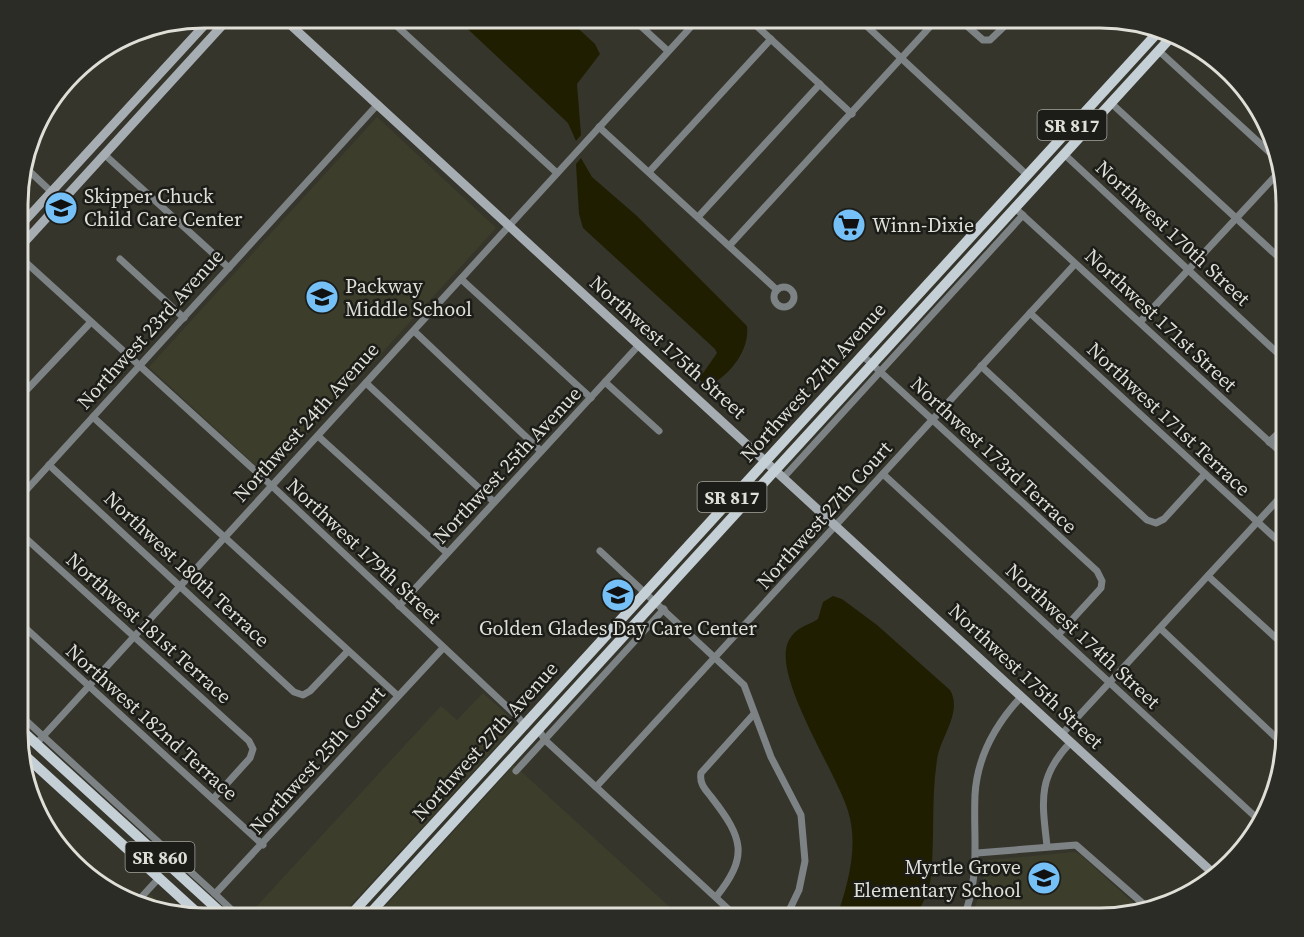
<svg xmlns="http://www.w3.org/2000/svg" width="1304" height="937" font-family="'Source Serif 4',serif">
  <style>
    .built { fill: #3d3d2c }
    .water { fill: #201e00 }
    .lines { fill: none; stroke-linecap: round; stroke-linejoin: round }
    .street { stroke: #7d8285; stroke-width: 7 }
    .secondary { stroke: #a6adb3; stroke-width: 9 }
    .primary { stroke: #c5cfd6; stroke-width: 10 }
    .labels { text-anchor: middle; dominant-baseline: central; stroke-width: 5; stroke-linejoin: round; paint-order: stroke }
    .shield { fill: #1c1c18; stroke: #a4a49e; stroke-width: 1.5 }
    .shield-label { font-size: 18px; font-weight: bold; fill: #dfdfd8 }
    .poi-label { font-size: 20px; fill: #dfdfd8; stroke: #1c1c18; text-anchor: start }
    .street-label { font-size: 20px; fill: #dfdfd8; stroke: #1c1c18 }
    .rim { fill: none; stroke: #dfdfd8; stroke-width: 3 }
  </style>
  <rect width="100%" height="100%" fill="#35352b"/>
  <g class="built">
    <path d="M377 117 496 228 268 477 149 367Z"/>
    <path d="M483 693 512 719 513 728 338 919H245L441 706 457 720Z"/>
    <path d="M514 765 683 919H374Z"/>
    <path d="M1075 852 1081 855 1140 909 1100 919H972L988 860Z"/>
    <path d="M149 893 173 915 138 906Z"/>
  </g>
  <g class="water">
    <path d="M456 18H567L595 44 600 54 577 84 581 135 576 141 568 123Z"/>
    <path d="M581 158 592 177 637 216 747 326C750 351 729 377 706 387L699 379 717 353 715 349 583 228 579 214 576 164Z"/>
    <path d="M833 596 842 599 877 625 950 690C963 712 940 737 937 760 931 799 935 837 931 876 930 891 921 906 915 919H836C848 885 859 846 848 811 837 773 770 674 789 640 796 627 807 626 818 619L823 602Z"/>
  </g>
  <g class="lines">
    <g class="street">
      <path d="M388 18 557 173"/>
      <path d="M632 18 668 51"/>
      <path d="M748 18 852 114"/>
      <path d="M858 18 1027 175"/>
      <path d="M958 18 983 40H990L1013 18"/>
      <path d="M1159 51 1277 159"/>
      <path d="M1111 103 1286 264"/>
      <path d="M599 127 777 290"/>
      <path d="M1064 154 1286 361"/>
      <path d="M105 155 229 268"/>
      <path d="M24 166 62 202"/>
      <path d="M649 172 771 39"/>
      <path d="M1015 208 1286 457"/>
      <path d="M698 217 820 84"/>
      <path d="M730 245 938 18"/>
      <path d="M20 257 272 486 518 717 524 725"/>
      <path d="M120 259 184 318"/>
      <path d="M461 279 591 398"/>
      <circle cx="784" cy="297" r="10"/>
      <path d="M1030 313 1286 548"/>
      <path d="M1140 322 1280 171"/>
      <path d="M414 331 541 451"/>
      <path d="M862 355 1097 571 1102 581 1101 588 1058 635"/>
      <path d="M981 366 1147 520 1156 523 1164 519 1205 474"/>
      <path d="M605 382 659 431"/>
      <path d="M366 383 494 502"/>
      <path d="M20 397 90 323"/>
      <path d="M93 417 397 695"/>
      <path d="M318 436 447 553"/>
      <path d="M1269 442 1286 426"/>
      <path d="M49 465 294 692 303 695 310 691 348 651"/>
      <path d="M883 474 1261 822"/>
      <path d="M784 477 1023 215"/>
      <path d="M20 497 378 104"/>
      <path d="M20 533 249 741 253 749 250 758 213 799"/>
      <path d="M600 551 744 685 771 757 801 815 805 861 799 890 785 919"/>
      <path d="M1208 576 1286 647"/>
      <path d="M399 606 639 345"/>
      <path d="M20 623 263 845"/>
      <path d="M1161 629 1285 746"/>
      <path d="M20 715 215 894 235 913 237 919"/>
      <path d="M538 729 545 740 739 919"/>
      <path d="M1062 734 1286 491"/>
      <path d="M36 744 699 18"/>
      <path d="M516 771 664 609"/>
      <path d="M596 787 1075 264"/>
      <path d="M1047 846C1042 801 1037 777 1071 742"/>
      <path d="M977 853 1076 845 1148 908"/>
      <path d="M215 894 443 648"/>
      <path d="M716 897C749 856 743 838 712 798 706 790 699 784 701 773L753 715"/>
      <path d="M135 904 159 878"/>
      <path d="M963 919C981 875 973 840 975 795 977 757 996 724 1021 697"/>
    </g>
    <g class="secondary">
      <path d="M283 18 1214 874"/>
      <path d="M20 226 211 18"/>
      <path d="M20 247 229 18"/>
    </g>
    <g class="primary">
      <path d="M20 729 228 919"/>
      <path d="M20 751 204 919"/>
      <path d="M347 919 1160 30"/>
      <path d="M365 919 1174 34"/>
    </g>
  </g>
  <defs>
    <symbol id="school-disc" viewBox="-11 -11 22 22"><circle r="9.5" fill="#75c0f6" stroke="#1c1c18"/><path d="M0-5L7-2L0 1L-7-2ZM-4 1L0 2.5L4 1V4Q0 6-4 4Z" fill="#111"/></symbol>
    <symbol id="supermarket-disc" viewBox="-11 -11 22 22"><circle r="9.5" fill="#75c0f6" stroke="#1c1c18"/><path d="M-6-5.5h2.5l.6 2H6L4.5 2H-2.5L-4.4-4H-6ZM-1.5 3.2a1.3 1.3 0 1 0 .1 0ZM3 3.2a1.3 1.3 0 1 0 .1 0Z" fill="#111"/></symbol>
  </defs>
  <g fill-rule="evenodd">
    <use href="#school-disc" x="42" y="189" width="38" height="38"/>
    <use href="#supermarket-disc" x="830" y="206" width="38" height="38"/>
    <use href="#school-disc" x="303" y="278" width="38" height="38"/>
    <use href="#school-disc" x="599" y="576" width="38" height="38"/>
    <use href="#school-disc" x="1025" y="859" width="38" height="38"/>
  </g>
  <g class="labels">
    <g class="shield">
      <rect x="1037.5" y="110" width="69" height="30" rx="4.5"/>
      <rect x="697.5" y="482" width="69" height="30" rx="4.5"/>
      <rect x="125.5" y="842" width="69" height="30" rx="4.5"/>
    </g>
    <g class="shield-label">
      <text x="1072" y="125">SR 817</text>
      <text x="732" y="497">SR 817</text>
      <text x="160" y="857">SR 860</text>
    </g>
    <g class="poi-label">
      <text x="84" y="196">Skipper Chuck<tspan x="84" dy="23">Child Care Center</tspan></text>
      <text x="872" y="225">Winn-Dixie</text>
      <text x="345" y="286">Packway<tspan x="345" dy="23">Middle School</tspan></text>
      <text x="618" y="628" text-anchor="middle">Golden Glades Day Care Center</text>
      <text x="1021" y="867" text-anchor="end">Myrtle Grove<tspan x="1021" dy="23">Elementary School</tspan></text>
    </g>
    <g class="street-label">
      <text transform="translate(1173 233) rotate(43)">Northwest 170th Street</text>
      <text transform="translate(1161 320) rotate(43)">Northwest 171st Street</text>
      <text transform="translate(150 329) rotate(-48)">Northwest 23rd Avenue</text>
      <text transform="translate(668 347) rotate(42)">Northwest 175th Street</text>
      <text transform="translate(813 382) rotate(-48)">Northwest 27th Avenue</text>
      <text transform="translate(1169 419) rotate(43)">Northwest 171st Terrace</text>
      <text transform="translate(306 422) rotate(-48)">Northwest 24th Avenue</text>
      <text transform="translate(994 455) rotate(43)">Northwest 173rd Terrace</text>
      <text transform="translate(507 465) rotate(-47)">Northwest 25th Avenue</text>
      <text transform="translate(824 515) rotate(-48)">Northwest 27th Court</text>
      <text transform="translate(364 551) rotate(43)">Northwest 179th Street</text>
      <text transform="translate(187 569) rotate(43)">Northwest 180th Terrace</text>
      <text transform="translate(149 628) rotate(42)">Northwest 181st Terrace</text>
      <text transform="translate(1083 636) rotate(43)">Northwest 174th Street</text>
      <text transform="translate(1026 676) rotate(43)">Northwest 175th Street</text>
      <text transform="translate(152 722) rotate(42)">Northwest 182nd Terrace</text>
      <text transform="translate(485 741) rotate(-48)">Northwest 27th Avenue</text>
      <text transform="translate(317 760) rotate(-48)">Northwest 25th Court</text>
    </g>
  </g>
  <path d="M0 0H1304V937H0ZM204 28H1100A176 176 0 0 1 1276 204V732A176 176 0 0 1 1100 908H204A176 176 0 0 1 28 732V204A176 176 0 0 1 204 28Z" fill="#2c2c27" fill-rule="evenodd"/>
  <path class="rim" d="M204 28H1100A176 176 0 0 1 1276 204V732A176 176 0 0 1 1100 908H204A176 176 0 0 1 28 732V204A176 176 0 0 1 204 28Z"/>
</svg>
